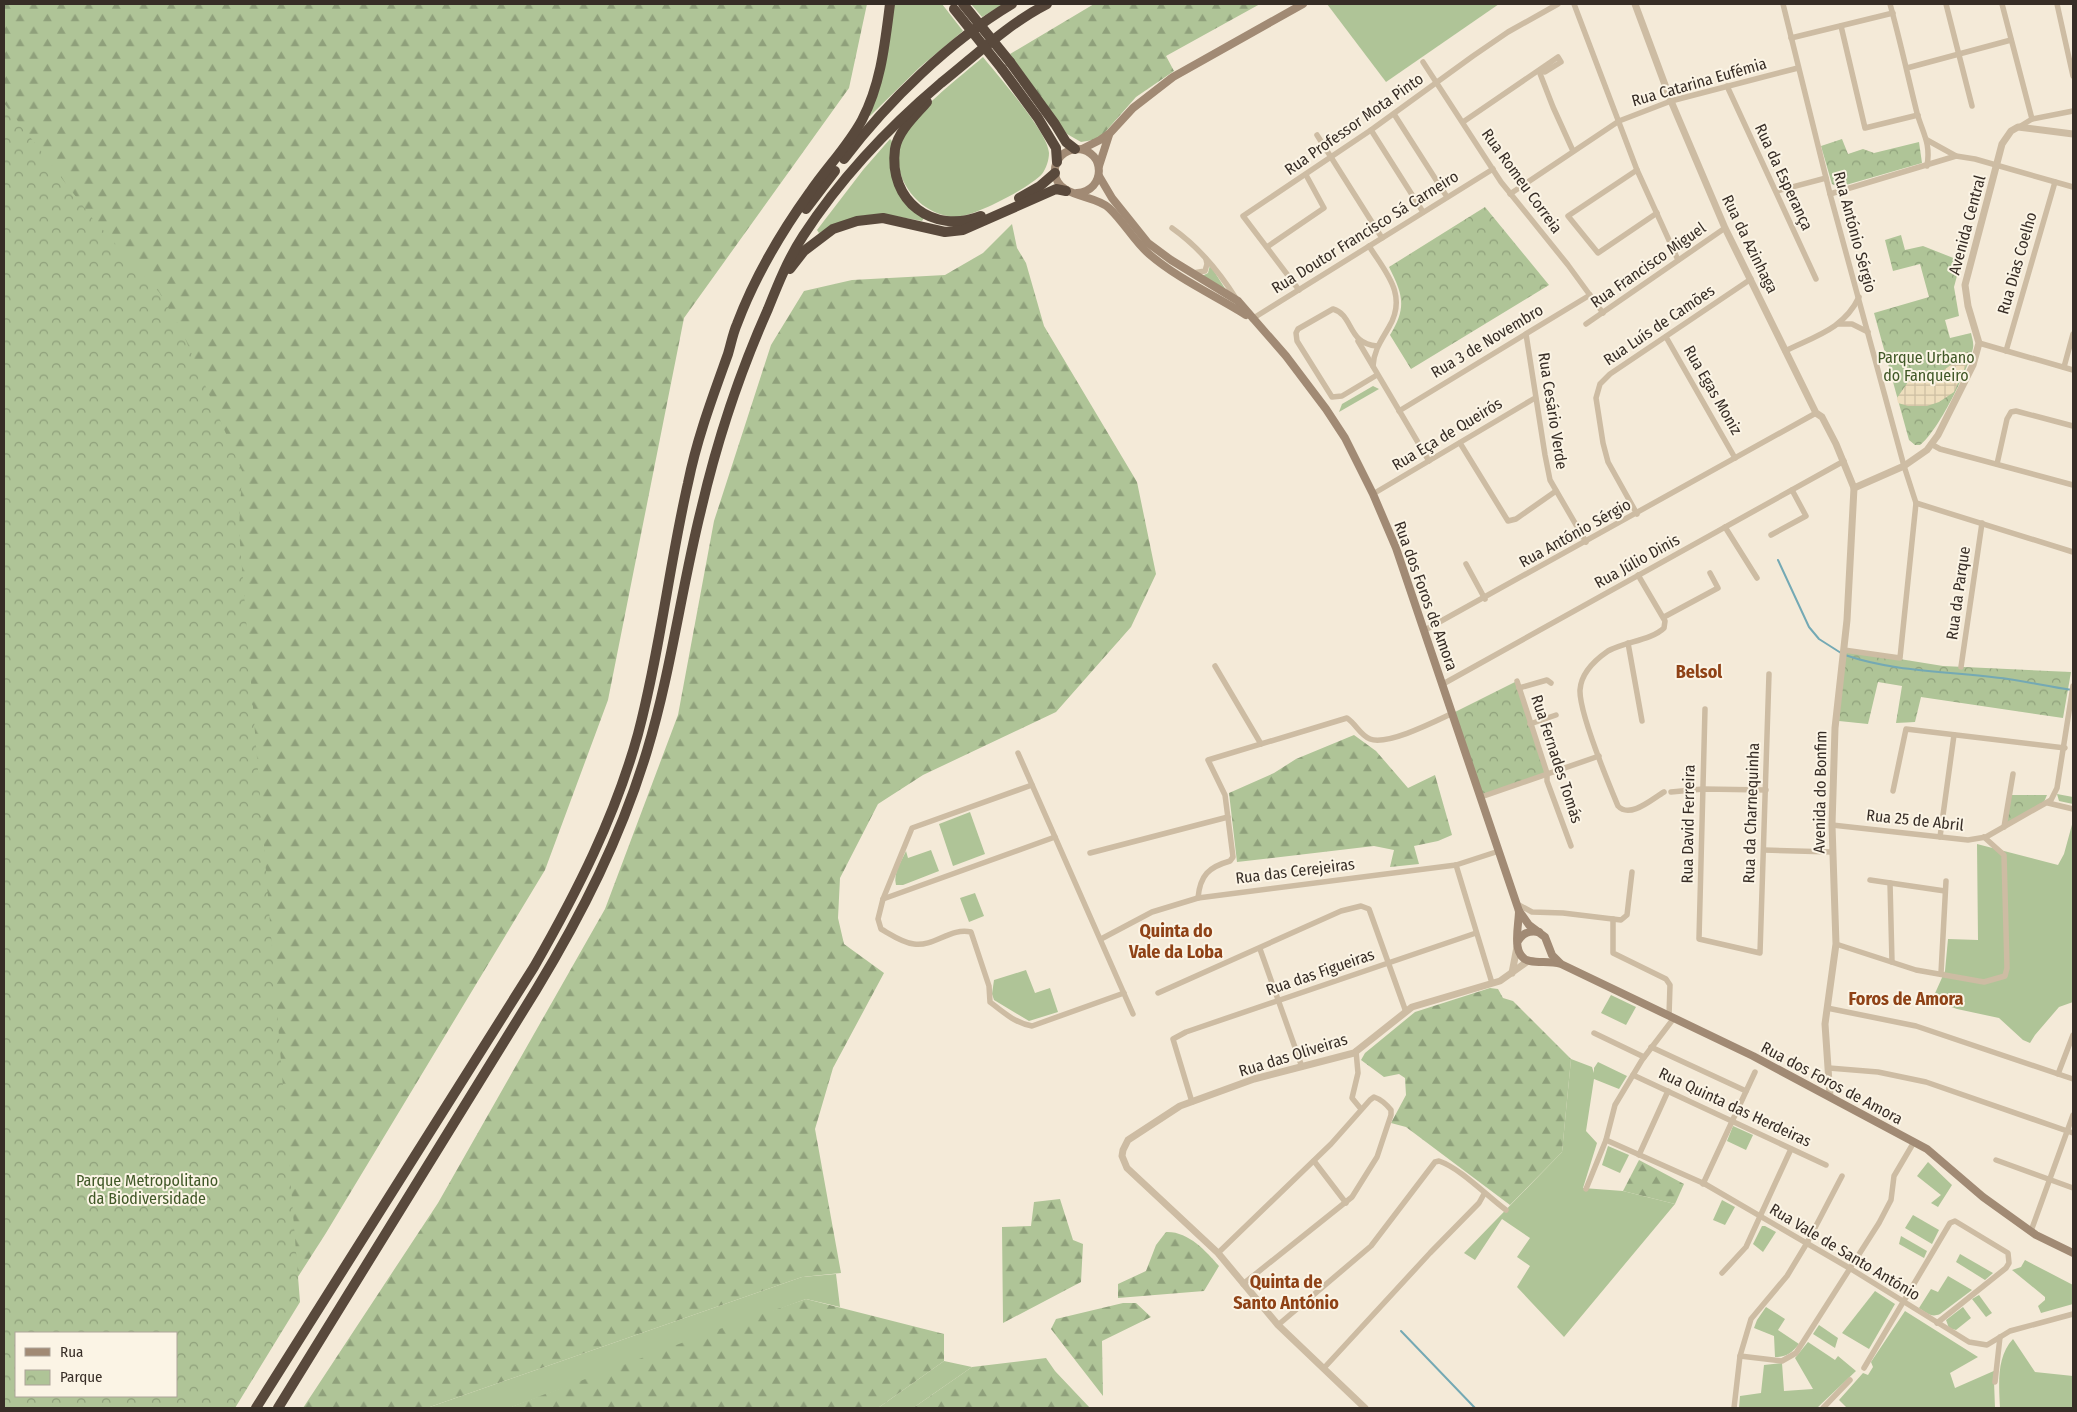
<svg xmlns="http://www.w3.org/2000/svg" width="2077" height="1412" font-family="'Fira Sans Condensed',sans-serif">
  <style>
    .green { fill: #afc497 }
    .forest { fill: url(#forest-firs); fill-rule: evenodd }
    .park { fill: url(#park-crowns); fill-rule: evenodd }
    .plaza { fill: url(#plaza-grid) }
    .lines { fill: none; stroke-linecap: round; stroke-linejoin: round }
    .stream { stroke: #74a9b4; stroke-width: 2 }
    .minor { stroke: #cdbca3; stroke-width: 5.5 }
    .tertiary { stroke: #cdbca3; stroke-width: 7 }
    .secondary { stroke: #a18a74; stroke-width: 8 }
    .motorway { stroke: #59493c; stroke-width: 10 }
    .motorway-bridge { stroke: #59493c; stroke-width: 10 }
    .labels { text-anchor: middle; dominant-baseline: central; stroke-width: 4; stroke-linejoin: round; paint-order: stroke }
    .street-label { font-size: 16px; fill: #372d26; stroke: #fbf4e5 }
    .park-label { font-size: 16px; fill: #405827; stroke: #fbf4e5 }
    .neighbourhood-label { font-size: 18px; font-weight: bold; fill: #8f4216; stroke: #fbf4e5 }
  </style>
  <defs>
    <pattern id="forest-firs" width="22" height="20" patternUnits="userSpaceOnUse" patternTransform="scale(1.25)"><rect width="22" height="20" fill="#afc497"/><path d="M5 1l3.5 6h-7zM16 11l3.5 6h-7z" fill="#8fa07b"/></pattern>
    <pattern id="park-crowns" width="20" height="18" patternUnits="userSpaceOnUse" patternTransform="scale(1.25)"><rect width="20" height="18" fill="#afc497"/><path d="M2 6a3 3 0 1 1 6 0M12 15a3 3 0 1 1 6 0" fill="none" stroke="#8fa07b"/></pattern>
    <pattern id="plaza-grid" width="8" height="8" patternUnits="userSpaceOnUse" patternTransform="scale(1.25)"><rect width="8" height="8" fill="#eedebd"/><path d="M0 4h8M4 0v8" fill="none" stroke="#cdbfa2"/></pattern>
  </defs>
  <rect width="100%" height="100%" fill="#f4ead8"/>
  <g class="green">
    <path d="M893 4H942L963 31 920 67 870 116 867 115Z"/>
    <path d="M971 4H1004L982 17Z"/>
    <path d="M1327 4H1499L1386 82Z"/>
    <path d="M983 57C998 76 1048 132 1049 153 1049 160 1046 169 1042 174 1029 188 973 218 954 217 930 215 911 199 902 178 896 163 898 144 907 131 924 103 958 79 983 57Z"/>
    <path d="M890 139 892 141C886 173 895 202 924 218L922 221C875 212 862 210 819 233L817 230 863 170Z"/>
    <path d="M1210 265 1228 293 1202 276 1208 273Z"/>
    <path d="M1373 386 1379 389 1339 412 1342 404Z"/>
    <path d="M2057 794 2073 797V804L2059 801Z"/>
    <path d="M970 812 985 854 953 866 939 824Z"/>
    <path d="M2073 821V1002L2059 1007 2035 1035 2030 1043 2023 1040 1999 1018 1957 1009 1932 1000 1945 971 1948 939 1978 940 1977 844 2058 865 2064 854Z"/>
    <path d="M931 850 939 871 903 885H896C893 873 901 862 906 851L908 858Z"/>
    <path d="M975 893 984 916 969 922 960 898Z"/>
    <path d="M1026 970 1035 993 1050 988 1058 1012 1029 1021 994 1000 992 994 994 980Z"/>
    <path d="M1611 995 1636 1007 1626 1025 1601 1013Z"/>
    <path d="M1571 1059 1592 1067 1594 1073V1068L1598 1062 1627 1076 1619 1089 1594 1079 1586 1131 1597 1143 1583 1188 1623 1191 1675 1204 1564 1337 1517 1287 1530 1266 1517 1257 1530 1238 1502 1219 1475 1260 1464 1253 1562 1152Z"/>
    <path d="M1733 1126 1753 1135 1746 1150 1727 1141Z"/>
    <path d="M1608 1146 1629 1155 1620 1173 1602 1165Z"/>
    <path d="M1928 1162 1952 1185 1938 1207 1931 1203 1941 1195 1917 1176Z"/>
    <path d="M1722 1200 1735 1207 1725 1225 1713 1220Z"/>
    <path d="M1913 1215 1939 1230 1932 1244 1905 1228Z"/>
    <path d="M1762 1226H1765L1776 1232 1763 1252 1753 1244Z"/>
    <path d="M1901 1236 1927 1251 1924 1258 1899 1244Z"/>
    <path d="M1960 1254 1993 1273 1985 1280 1956 1262Z"/>
    <path d="M2025 1260 2073 1285V1304L2041 1313 2038 1306 2045 1300V1297L2012 1270 2021 1267Z"/>
    <path d="M836 1274 840 1307 806 1299 509 1408H427L802 1277Z"/>
    <path d="M1948 1276 1972 1290 1940 1314C1931 1318 1927 1313 1919 1308L1931 1289 1938 1292Z"/>
    <path d="M1875 1291 1895 1304 1869 1349 1842 1333Z"/>
    <path d="M1979 1295 1992 1313 1986 1317 1972 1299Z"/>
    <path d="M1766 1307 1785 1319 1778 1330 1799 1344C1792 1353 1786 1357 1775 1357L1774 1336 1754 1328 1757 1320Z"/>
    <path d="M1963 1307 1971 1318 1956 1330 1949 1328 1946 1320Z"/>
    <path d="M1905 1311 1978 1357 1950 1373 1955 1388 1996 1370 1994 1381 1995 1408H1847L1839 1400 1863 1373 1868 1375 1873 1367 1871 1362Z"/>
    <path d="M1819 1325 1838 1338 1835 1348 1813 1334Z"/>
    <path d="M2013 1339 2035 1372 2073 1376V1408H2000C1999 1385 1996 1357 2013 1339Z"/>
    <path d="M1808 1342 1835 1360 1838 1356 1856 1371 1817 1408H1739L1740 1396 1761 1393 1764 1365 1782 1363 1784 1391 1813 1389 1795 1358Z"/>
    <path d="M944 1361 972 1367 913 1408H878Z"/>
  </g>
  <g class="forest">
    <path d="M4 4H867L849 88 684 318 608 700 545 870 326 1233 214 1408H4ZM16 1333H176V1396H16Z"/>
    <path d="M1094 4H1260L1166 56 1174 71 1136 97 1099 139 1081 142 1067 134 1010 54Z"/>
    <path d="M1012 224 1017 248 1026 263 1044 326 1137 482 1156 574 1131 627 1056 712 923 775 878 804 840 878 838 918 844 944 884 973 833 1068 815 1129 841 1273 802 1277 427 1408H303L438 1203 605 909 678 715 714 521 771 345 804 291 852 280 945 275 983 253Z"/>
    <path d="M1354 735 1376 751 1408 788 1435 775 1452 835 1438 841 1414 846 1419 864 1390 867 1394 850 1374 846 1237 862 1229 793 1274 773 1296 759Z"/>
    <path d="M1490 988 1498 989 1503 998 1513 1001 1571 1059 1562 1152 1510 1205 1406 1127 1391 1123 1406 1095 1405 1078 1399 1074 1384 1077 1361 1060 1365 1053 1415 1012Z"/>
    <path d="M1639 1160 1684 1184 1675 1204 1623 1191Z"/>
    <path d="M1060 1199 1073 1240 1083 1244 1081 1282 1003 1323 1002 1227 1031 1226 1034 1202Z"/>
    <path d="M1166 1232C1188 1231 1206 1251 1219 1266L1204 1291 1118 1298V1284L1146 1271 1156 1245Z"/>
    <path d="M806 1299 944 1334V1361L878 1408H508L711 1332Z"/>
    <path d="M1123 1303H1136L1151 1317 1102 1341 1103 1396 1051 1329 1056 1319Z"/>
    <path d="M1046 1358 1055 1371 1090 1408H913L972 1367Z"/>
  </g>
  <g class="park">
    <path d="M4 103 93 219 159 292 181 329 242 471 239 530 300 1302 235 1408H4ZM176 1333V1396H16V1333Z"/>
    <path d="M1842 139 1848 154 1863 149 1874 153 1919 142 1922 163 1839 187 1832 184 1821 146Z"/>
    <path d="M1485 207 1549 285 1411 369 1390 335C1407 307 1403 295 1389 267Z"/>
    <path d="M1901 235 1905 250 1923 246 1961 261 1954 287 1959 316 1945 320 1950 338 1971 333C1972 338 1974 343 1973 348 1968 370 1938 432 1920 445H1915L1909 440 1874 313 1929 297 1920 264 1893 271 1885 240Z"/>
    <path d="M1844 650 1943 666 2071 672 2063 718 1921 697 1915 722 1896 723 1902 686 1878 682 1868 724 1839 721Z"/>
    <path d="M1517 681 1547 773 1481 797 1453 713Z"/>
    <path d="M2009 795H2047L2044 802 2004 827Z"/>
  </g>
  <path class="plaza" d="M1963 352 1971 354 1954 392 1939 402 1927 406H1908L1898 403 1897 398 1908 382 1944 370 1956 361Z"/>
  <g class="lines">
    <g class="stream">
      <path d="M1778 560 1809 627 1819 639 1841 653"/>
      <path d="M1845 655C1897 673 1954 671 2008 679 2029 682 2051 687 2072 690"/>
      <path d="M1401 1331 1475 1408"/>
    </g>
    <g class="minor">
      <path d="M1574 4 1637 170 1678 260"/>
      <path d="M1783 4 1830 194 1904 466 1916 503 1900 658 1844 650"/>
      <path d="M1890 4C1900 40 1908 77 1917 113 1923 134 1931 143 1927 166"/>
      <path d="M1946 4 1972 106"/>
      <path d="M2002 4 2032 119"/>
      <path d="M2057 4 2073 76"/>
      <path d="M1841 26 1865 128 1918 115"/>
      <path d="M1791 38 1893 13"/>
      <path d="M1423 62 1501 182 1568 265 1603 313"/>
      <path d="M1907 68 2011 40"/>
      <path d="M1539 71 1553 107 1573 151"/>
      <path d="M1727 86 1816 279"/>
      <path d="M1394 114 1447 197"/>
      <path d="M1463 122 1558 57 1561 62 1545 72 1539 71"/>
      <path d="M2019 127 2032 119 2073 111"/>
      <path d="M1371 130 1423 212"/>
      <path d="M1317 135 1382 238"/>
      <path d="M1927 140 1956 156 1975 159 2073 187"/>
      <path d="M1637 170 1568 216 1598 253 1657 213"/>
      <path d="M1777 191 1826 178"/>
      <path d="M1510 194 1619 121 1671 101 1798 68"/>
      <path d="M1830 194 1956 156"/>
      <path d="M1172 228C1199 247 1219 271 1237 300"/>
      <path d="M1369 246C1386 273 1408 295 1389 327 1381 341 1374 350 1373 366"/>
      <path d="M1267 247 1324 208 1306 175"/>
      <path d="M1193 273 1205 271 1207 264 1206 259"/>
      <path d="M1299 290 1243 216 1371 130 1473 56 1508 32 1558 4"/>
      <path d="M1252 319 1493 169"/>
      <path d="M1586 324 1725 228"/>
      <path d="M1839 324H1852L1868 332"/>
      <path d="M1526 334 1545 455 1550 480 1586 542"/>
      <path d="M1666 337 1735 458"/>
      <path d="M1358 341 1429 461"/>
      <path d="M1979 343 2073 370"/>
      <path d="M1377 346C1347 344 1354 315 1333 309L1298 329 1296 333 1297 341 1332 397 1342 396 1377 375"/>
      <path d="M1785 351C1815 336 1844 329 1859 297"/>
      <path d="M2006 351 2055 182"/>
      <path d="M2064 367 2073 334"/>
      <path d="M1399 411 1590 295"/>
      <path d="M1460 443 1508 521 1516 519 1556 491"/>
      <path d="M1931 444 1940 449 2073 485"/>
      <path d="M1997 464 2007 419 2011 412 2016 411 2073 426"/>
      <path d="M1373 494 1535 398"/>
      <path d="M1916 503 2073 552"/>
      <path d="M1637 514 1608 462 1603 443 1596 398 1600 384 1610 374 1751 279"/>
      <path d="M1725 527 1757 578"/>
      <path d="M1771 535 1806 516 1792 490"/>
      <path d="M1466 564 1485 599"/>
      <path d="M1638 575 1665 621 1664 628C1652 640 1624 642 1608 651 1595 660 1581 673 1580 690 1579 713 1608 782 1618 806 1630 819 1652 799 1664 792"/>
      <path d="M1664 617 1718 588 1710 573"/>
      <path d="M1425 630 1816 413"/>
      <path d="M1628 643 1642 721"/>
      <path d="M1215 666 1261 744"/>
      <path d="M1961 667 1982 523"/>
      <path d="M1517 681 1547 773V781L1571 846"/>
      <path d="M1443 684 1844 461"/>
      <path d="M1519 688 1547 680 1551 683"/>
      <path d="M1705 709 1699 939 1760 953 1769 674"/>
      <path d="M1530 724 1556 715"/>
      <path d="M1018 753 1133 1014"/>
      <path d="M1032 785 912 828 883 899 878 919 881 929C890 934 903 943 914 944 934 947 951 927 971 932L989 986 990 1002C1003 1012 1015 1023 1032 1026L1124 993"/>
      <path d="M1893 791 1906 729 2065 748"/>
      <path d="M1671 792 1703 789 1766 790"/>
      <path d="M1481 797 1599 756"/>
      <path d="M2048 803 2073 809"/>
      <path d="M1832 825 1968 840 1986 837 2051 800 2057 788 2073 686"/>
      <path d="M2004 827 2013 774"/>
      <path d="M1940 837 1954 735"/>
      <path d="M1764 850 1832 852"/>
      <path d="M1090 853 1228 817"/>
      <path d="M1456 865 1492 983"/>
      <path d="M1870 880 1945 891"/>
      <path d="M1890 883 1892 962"/>
      <path d="M1198 898C1200 875 1209 867 1230 861L1233 857 1225 795 1208 760 1347 718C1356 724 1360 735 1370 739 1387 746 1436 721 1453 713"/>
      <path d="M883 899 1055 837"/>
      <path d="M1517 904 1532 912 1563 913 1621 920 1627 915 1632 872"/>
      <path d="M1613 919V953L1666 979 1670 985 1669 1016"/>
      <path d="M1101 939 1152 912 1198 898 1456 865 1499 851"/>
      <path d="M1836 944 1916 970 1984 982 2005 976 2007 968 2004 855 1984 837"/>
      <path d="M1260 949 1302 1067"/>
      <path d="M1941 973 1946 881"/>
      <path d="M1158 993 1341 911 1361 906 1369 909 1406 1012"/>
      <path d="M1827 1008 1916 1026 2073 1079"/>
      <path d="M1594 1033 1644 1057"/>
      <path d="M1651 1047 1746 1091"/>
      <path d="M1356 1051 1358 1073 1352 1098 1361 1109"/>
      <path d="M1829 1068 1878 1072 1926 1082 2073 1133"/>
      <path d="M2058 1074 2073 1035"/>
      <path d="M1633 1075 1826 1165"/>
      <path d="M1192 1102 1173 1039 1186 1032 1476 933"/>
      <path d="M1606 1140 1705 1184 1851 1269 1969 1342 1987 1345 2010 1331 2073 1314"/>
      <path d="M1639 1155 1668 1091"/>
      <path d="M1996 1160 2073 1188"/>
      <path d="M1314 1161 1346 1203"/>
      <path d="M1703 1184 1755 1072"/>
      <path d="M1586 1189 1606 1140 1615 1105 1642 1060 1674 1018"/>
      <path d="M2031 1231 2073 1115"/>
      <path d="M1218 1253 1331 1144 1370 1100 1374 1097C1380 1099 1387 1105 1391 1110V1115L1377 1157 1352 1197 1243 1284"/>
      <path d="M1722 1273 1746 1247 1791 1149"/>
      <path d="M1278 1325 1371 1246 1435 1162 1439 1161C1460 1168 1487 1196 1506 1210"/>
      <path d="M1740 1356 1782 1361 1796 1353 1879 1223 1891 1200 1894 1176 1914 1142"/>
      <path d="M1324 1368 1430 1253 1479 1203 1484 1194"/>
      <path d="M1864 1368 1950 1223 1955 1221 2008 1253 2009 1263 2006 1268 1937 1323"/>
      <path d="M1995 1382 2000 1337"/>
      <path d="M1734 1408 1740 1356 1751 1319 1787 1276 1807 1243 1842 1176"/>
      <path d="M1823 1408 1850 1380"/>
    </g>
    <g class="tertiary">
      <path d="M1635 4 1671 101 1725 228 1816 413 1822 417 1836 444 1854 488 1847 620 1835 728 1832 825 1836 944 1825 1024 1830 1097"/>
      <path d="M1854 488 1904 466 1927 450 1938 435 1973 365 1979 343 1968 306 1965 285 2002 144 2011 131 2018 127 2073 134"/>
      <path d="M1512 973 1517 947"/>
      <path d="M1365 1408 1278 1325 1218 1253 1127 1168 1122 1156 1123 1150 1128 1140 1180 1106 1254 1079 1354 1053 1412 1007 1500 981 1528 961"/>
    </g>
    <g class="secondary">
      <path d="M1082 149 1100 140 1110 133 1133 108 1173 77 1303 4"/>
      <path d="M1099 166 1109 135"/>
      <path d="M1099 176 1112 198 1148 243 1171 260 1238 301 1286 356 1326 409 1345 438 1373 494 1396 548 1519 911C1519 926 1510 957 1530 961 1540 963 1550 961 1561 964L1753 1056 1927 1149 1983 1197 2036 1235 2073 1253"/>
      <path d="M1077 193C1106 191 1106 151 1078 149 1072 149 1066 151 1061 156 1057 160 1054 167 1055 173 1057 198 1094 194 1109 208 1124 222 1134 241 1149 254 1178 279 1214 295 1246 315"/>
      <path d="M1519 911 1529 925 1545 937 1552 955 1560 963"/>
      <path d="M1518 941C1523 933 1529 930 1539 932"/>
    </g>
    <g class="motorway">
      <path d="M1010 62 1055 124 1066 142 1075 149"/>
      <path d="M1002 69 1038 118 1056 148 1057 162"/>
      <path d="M927 102C916 115 898 131 895 149 888 201 933 235 981 216"/>
      <path d="M844 159C888 101 950 41 1012 4"/>
      <path d="M1019 198 1040 186 1055 173"/>
      <path d="M806 209 835 171"/>
      <path d="M790 269 804 251 833 229 857 221 883 218 945 232 963 230 1056 189 1066 191"/>
      <path d="M256 1408 534 967C577 892 615 817 638 734 660 651 669 566 688 483 697 438 713 396 728 354 731 344 733 333 737 324 754 279 782 231 810 192 827 167 848 146 862 120 881 84 885 43 890 4"/>
      <path d="M278 1408 536 990C582 914 621 837 647 751 671 672 681 590 701 510 717 441 739 374 768 309 778 284 788 259 803 236 840 179 889 127 941 83 975 56 1008 24 1047 4"/>
    </g>
    <g class="motorway-bridge">
      <path d="M963 4 1010 62"/>
      <path d="M954 9 1002 69"/>
    </g>
  </g>
  <g class="labels">
    <g class="street-label">
      <text transform="translate(1699 82) rotate(-16)">Rua Catarina Eufémia</text>
      <text transform="translate(1354 124) rotate(-35)">Rua Professor Mota Pinto</text>
      <text transform="translate(1784 177) rotate(65)">Rua da Esperança</text>
      <text transform="translate(1522 181) rotate(54)">Rua Romeu Correia</text>
      <text transform="translate(1967 225) rotate(-75)">Avenida Central</text>
      <text transform="translate(1365 232) rotate(-32)">Rua Doutor Francisco Sá Carneiro</text>
      <text transform="translate(1855 232) rotate(75)">Rua António Sérgio</text>
      <text transform="translate(1750 244) rotate(64)">Rua da Azinhaga</text>
      <text transform="translate(2017 263) rotate(-74)">Rua Dias Coelho</text>
      <text transform="translate(1648 265) rotate(-35)">Rua Francisco Miguel</text>
      <text transform="translate(1659 325) rotate(-34)">Rua Luís de Camões</text>
      <text transform="translate(1487 341) rotate(-31)">Rua 3 de Novembro</text>
      <text transform="translate(1713 390) rotate(60)">Rua Egas Moniz</text>
      <text transform="translate(1553 411) rotate(81)">Rua Cesário Verde</text>
      <text transform="translate(1447 434) rotate(-31)">Rua Eça de Queirós</text>
      <text transform="translate(1575 533) rotate(-29)">Rua António Sérgio</text>
      <text transform="translate(1637 561) rotate(-29)">Rua Júlio Dinis</text>
      <text transform="translate(1958 593) rotate(-82)">Rua da Parque</text>
      <text transform="translate(1426 596) rotate(70)">Rua dos Foros de Amora</text>
      <text transform="translate(1557 759) rotate(72)">Rua Fernades Tomás</text>
      <text transform="translate(1820 792) rotate(-89)">Avenida do Bonfim</text>
      <text transform="translate(1751 813) rotate(-88)">Rua da Charnequinha</text>
      <text transform="translate(1915 820) rotate(6)">Rua 25 de Abril</text>
      <text transform="translate(1688 824) rotate(-89)">Rua David Ferreira</text>
      <text transform="translate(1295 871) rotate(-7)">Rua das Cerejeiras</text>
      <text transform="translate(1320 972) rotate(-19)">Rua das Figueiras</text>
      <text transform="translate(1293 1055) rotate(-17)">Rua das Oliveiras</text>
      <text transform="translate(1832 1083) rotate(28)">Rua dos Foros de Amora</text>
      <text transform="translate(1735 1107) rotate(25)">Rua Quinta das Herdeiras</text>
      <text transform="translate(1845 1252) rotate(31)">Rua Vale de Santo António</text>
    </g>
    <g class="park-label">
      <text x="1926" y="357">Parque Urbano<tspan x="1926" dy="18">do Fanqueiro</tspan></text>
      <text x="147" y="1180">Parque Metropolitano<tspan x="147" dy="18">da Biodiversidade</tspan></text>
    </g>
    <g class="neighbourhood-label">
      <text x="1699" y="672">Belsol</text>
      <text x="1176" y="931">Quinta do<tspan x="1176" dy="21">Vale da Loba</tspan></text>
      <text x="1906" y="999">Foros de Amora</text>
      <text x="1286" y="1282">Quinta de<tspan x="1286" dy="21">Santo António</tspan></text>
    </g>
  </g>
  <rect width="2077" height="1412" fill="none" stroke="#372d26" stroke-width="10"/>
  <rect x="15" y="1332" width="162" height="65" fill="#fbf4e5" stroke="#ada499"/>
  <rect x="25" y="1348" width="25" height="8" fill="#a18a74" stroke="#ada499"/>
  <text x="60" y="1357" font-size="15" fill="#372d26">Rua</text>
  <rect x="25" y="1370" width="25" height="15" fill="url(#park-crowns)" stroke="#ada499"/>
  <text x="60" y="1382" font-size="15" fill="#372d26">Parque</text>
</svg>
